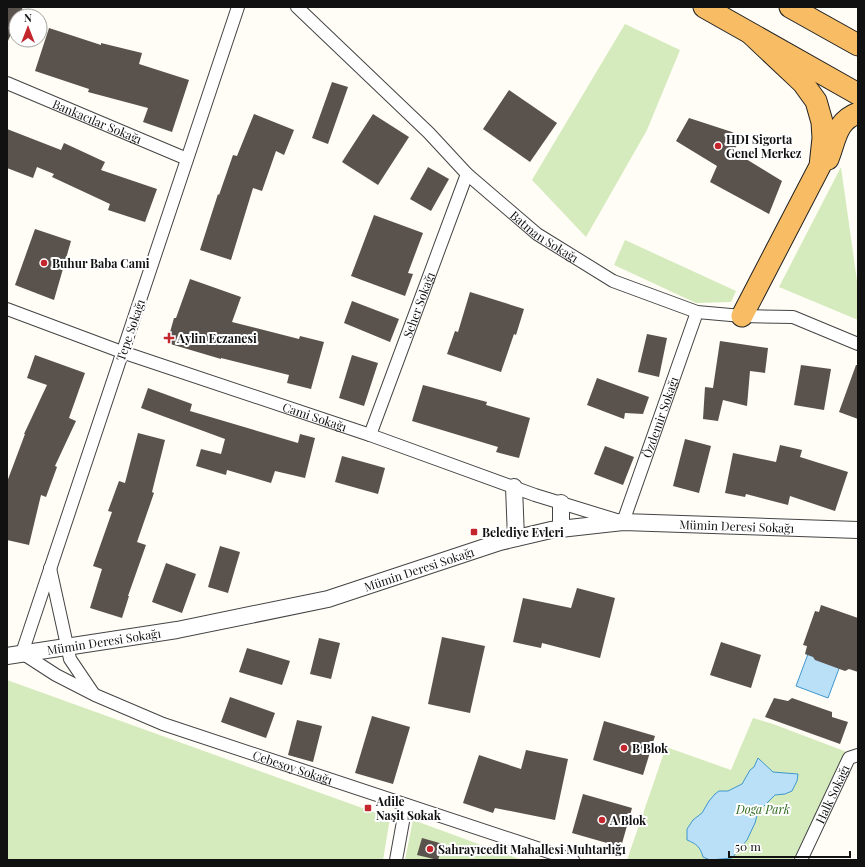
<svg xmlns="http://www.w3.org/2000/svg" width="865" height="867" font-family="'Playfair Display',serif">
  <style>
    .green { fill: #d5ebbd }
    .water { fill: #b9e0f7; stroke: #3f96cf }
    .building { fill: #5a524d }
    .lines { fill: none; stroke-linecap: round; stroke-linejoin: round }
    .minor-casing { stroke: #444; stroke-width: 14 }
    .tertiary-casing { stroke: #444; stroke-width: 18 }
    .trunk-casing { stroke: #222; stroke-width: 23 }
    .minor { stroke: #fff; stroke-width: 12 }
    .tertiary { stroke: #fff; stroke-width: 16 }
    .trunk { stroke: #f7bc64; stroke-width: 21 }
    .poi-dot { fill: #c4262e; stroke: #fff; stroke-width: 1.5 }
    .labels { text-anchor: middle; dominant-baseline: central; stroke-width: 4; stroke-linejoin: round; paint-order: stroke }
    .street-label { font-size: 12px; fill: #111; stroke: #fff }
    .poi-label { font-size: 12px; font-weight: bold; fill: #111; stroke: #fff; text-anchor: start }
    .park-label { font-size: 12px; font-style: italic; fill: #2f6b1f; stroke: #fff }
  </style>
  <rect width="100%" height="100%" fill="#fffdf5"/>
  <g class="green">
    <path d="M625 24 680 50 647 130 586 237 532 180Z"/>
    <path d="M841 167 858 288V320L779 287Z"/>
    <path d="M625 240 736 291 731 302 696 303 614 265Z"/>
    <path d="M7 680 390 818 383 860H7Z"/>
    <path d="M753 718 773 724 847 752 793 860H627L666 747 731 770Z"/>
    <path d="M413 820 522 860H405Z"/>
  </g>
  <g class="water">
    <path d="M811 646 843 658 828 698 796 686Z"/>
    <path d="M758 758 773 772 798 774 797 781 792 791 785 794 775 795 758 812 755 823 747 840 732 858 710 860 703 857C700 847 697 844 687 840V829L693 820 702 813 709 801 715 794 719 791H728L742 784 750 770 754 767Z"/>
  </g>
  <g class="building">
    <path d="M7 7H23L19 16H16V23L7 43Z"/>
    <path d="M49 28 101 45V43L142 53 139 64 189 80 172 132 143 122 148 108 88 92 89 89 35 71Z"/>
    <path d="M332 82 348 87 328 144 312 138Z"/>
    <path d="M509 90 557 123 530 162 483 129Z"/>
    <path d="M254 114 294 130 284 155 276 151 262 191 253 188 231 260 200 250 218 194 219 195 233 155 237 156Z"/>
    <path d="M373 114 409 137 378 185 342 162Z"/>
    <path d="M689 118 732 132 742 138 733 151 782 181 769 214 710 182 717 166 676 141Z"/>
    <path d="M7 129 61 150 64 143 105 162 101 170 157 189 145 222 108 210 110 204 52 177 54 174 37 167 33 178 7 168Z"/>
    <path d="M428 167 449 179 431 211 410 199Z"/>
    <path d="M374 215 423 233 408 273 413 274 405 296 351 276Z"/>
    <path d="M35 229 71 241 54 300 15 285Z"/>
    <path d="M190 279 241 297 232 322 299 339 300 336 324 342 311 389 287 383 289 375 221 358V359L167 343 174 318H176Z"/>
    <path d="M470 292 524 309 516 335 514 334 501 372 447 354 455 331 458 332Z"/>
    <path d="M352 301 399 319 390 342 344 323Z"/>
    <path d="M647 334 667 338 659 377 638 372Z"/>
    <path d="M720 341 768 348 765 373 750 371 747 406 723 400 718 421 703 419 705 387 713 388Z"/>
    <path d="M35 355 85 373 69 418 76 421 55 466 57 467 46 497 41 495 29 545 7 540V482L25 434H24L47 385 27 378Z"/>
    <path d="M352 355 378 363 364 406 339 398Z"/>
    <path d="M801 365 831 369 824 410 794 405Z"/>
    <path d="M856 365H858V419L839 412Z"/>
    <path d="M597 378 649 397 643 414 625 413 624 419 587 405Z"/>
    <path d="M423 385 487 402 486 405 530 418 519 458 496 452 498 447 412 421Z"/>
    <path d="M148 388 192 404 190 411 298 443 300 434 315 438 305 478 275 471 271 483 227 470 226 475 196 466 201 449 221 454 225 439 141 408Z"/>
    <path d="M138 433 165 440 152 492 154 493 137 542 146 545 128 596H129L122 618 90 608 102 569 93 566 112 512 108 511 119 481 125 483Z"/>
    <path d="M685 439 711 446 699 493 673 486Z"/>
    <path d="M780 445 802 450 800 457 848 472 835 511 790 496 788 505 746 494 745 497 725 493 733 453 776 462Z"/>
    <path d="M605 446 634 457 623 485 594 474Z"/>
    <path d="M342 456 385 468 378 494 335 482Z"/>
    <path d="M220 546 240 552 228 593 208 587Z"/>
    <path d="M166 563 196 574 182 613 152 602Z"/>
    <path d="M577 588 615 598 600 658 542 643 541 648 513 642 523 598 571 608Z"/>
    <path d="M821 605 858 618V672L849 669 845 671 815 660 813 657 805 654 807 646 803 645 815 611 819 612Z"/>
    <path d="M442 637 485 646 470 713 428 704Z"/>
    <path d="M319 638 340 643 331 679 310 674Z"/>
    <path d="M721 642 761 655 751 688 710 675Z"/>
    <path d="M247 648 290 661 282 685 239 672Z"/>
    <path d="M230 697 275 713 266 738 221 722Z"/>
    <path d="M774 698 788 701 792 698 832 712V717L848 722 840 744 765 717Z"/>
    <path d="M372 716 410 727 393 784 355 773Z"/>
    <path d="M297 720 322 726 313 762 288 755Z"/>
    <path d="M604 721 655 736 643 775 593 760Z"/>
    <path d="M526 750 568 759 555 820 495 808 493 813 463 803 479 755 521 769Z"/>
    <path d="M583 794 632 808 621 847 572 833Z"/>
    <path d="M422 838 443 844 438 860 417 855Z"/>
  </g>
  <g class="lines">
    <defs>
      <g id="minor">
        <path id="s1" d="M238 7 22 653 56 675 95 695 163 724 573 860"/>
        <path id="s2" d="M297 7 429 133 467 174 537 234 613 281 697 312 742 316 793 317 858 344"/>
        <path id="s3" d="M7 83 187 159"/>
        <path id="s4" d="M7 309 122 352 370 435 535 495 623 522 697 312"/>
        <path id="s5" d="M370 435 467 174"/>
        <path d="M50 568 70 659 93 693"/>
        <path d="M396 860 406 805"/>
        <path id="s6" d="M801 860 849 758 858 755"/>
      </g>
      <g id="tertiary">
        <path d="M514 487 516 538"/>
        <path d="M561 529V503"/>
        <path id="s7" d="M7 656 177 630 328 599 500 542 551 530 623 522 858 530"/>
      </g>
      <g id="trunk">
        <path d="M704 7 858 94"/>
        <path d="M790 7 858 45"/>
        <path d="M828 159C836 139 836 121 858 113"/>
        <path d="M742 316 820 166 823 138 822 122 816 101 803 83 751 34"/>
      </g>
    </defs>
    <use href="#minor" class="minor-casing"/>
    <use href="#tertiary" class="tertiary-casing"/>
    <use href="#trunk" class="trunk-casing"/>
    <use href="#minor" class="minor"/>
    <use href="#tertiary" class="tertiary"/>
    <use href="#trunk" class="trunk"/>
  </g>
  <g class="poi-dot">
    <circle cx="718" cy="146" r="4"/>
    <circle cx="44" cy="263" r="4"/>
    <path d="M167 332h4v4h4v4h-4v4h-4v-4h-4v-4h4z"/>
    <rect x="470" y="528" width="8" height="8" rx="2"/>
    <circle cx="624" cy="748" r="4"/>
    <rect x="364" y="804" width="8" height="8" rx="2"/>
    <circle cx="602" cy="820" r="4"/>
    <circle cx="430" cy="849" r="4"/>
  </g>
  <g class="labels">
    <g class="street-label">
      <text stroke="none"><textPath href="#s3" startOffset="98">Bankacılar Sokağı</textPath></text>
      <text stroke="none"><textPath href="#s2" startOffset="338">Batman Sokağı</textPath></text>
      <text stroke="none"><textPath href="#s5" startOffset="139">Seher Sokağı</textPath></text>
      <text transform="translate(130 330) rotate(-71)">Tepe Sokağı</text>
      <text stroke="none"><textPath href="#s4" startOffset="326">Cami Sokağı</textPath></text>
      <text stroke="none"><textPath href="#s4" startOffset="763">Özdemir Sokağı</textPath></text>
      <text stroke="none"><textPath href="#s7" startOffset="746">Mümin Deresi Sokağı</textPath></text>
      <text stroke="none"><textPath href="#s7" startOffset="422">Mümin Deresi Sokağı</textPath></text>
      <text stroke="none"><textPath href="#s7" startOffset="98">Mümin Deresi Sokağı</textPath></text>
      <text stroke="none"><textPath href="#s1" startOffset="976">Cebesoy Sokağı</textPath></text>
      <text stroke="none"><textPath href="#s6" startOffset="73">Halk Sokağı</textPath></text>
    </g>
    <g class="poi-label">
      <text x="726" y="139">HDI Sigorta<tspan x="726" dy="14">Genel Merkez</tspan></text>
      <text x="52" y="263">Buhur Baba Cami</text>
      <text x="177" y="338">Aylin Eczanesi</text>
      <text x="482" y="532">Belediye Evleri</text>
      <text x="632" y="748">B Blok</text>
      <text x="376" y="801">Adile<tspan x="376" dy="14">Naşit Sokak</tspan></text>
      <text x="610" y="820">A Blok</text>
      <text x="438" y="849">Sahrayıcedit Mahallesi Muhtarlığı</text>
    </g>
    <g class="park-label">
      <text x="763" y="809">Doga Park</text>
    </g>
  </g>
  <rect width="865" height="867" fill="none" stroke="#111111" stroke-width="16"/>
  <g transform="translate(28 28)"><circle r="19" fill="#ffffff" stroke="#a0a0a0"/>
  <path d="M0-3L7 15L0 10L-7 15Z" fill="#c4262e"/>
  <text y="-6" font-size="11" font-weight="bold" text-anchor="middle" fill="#111111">N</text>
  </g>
  <path d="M729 851v6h121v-6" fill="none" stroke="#111111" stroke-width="2"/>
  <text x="735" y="851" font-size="12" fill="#111111" stroke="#ffffff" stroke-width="3" paint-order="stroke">50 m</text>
</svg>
